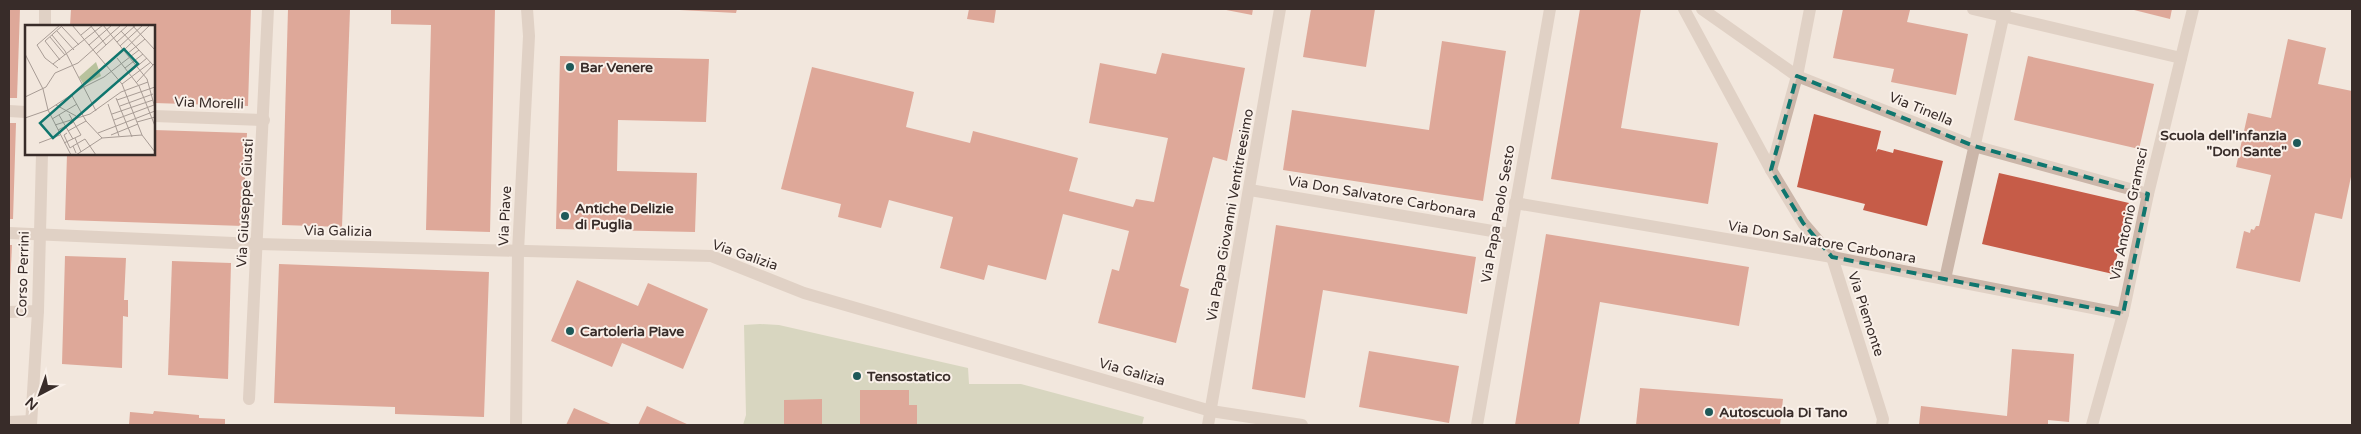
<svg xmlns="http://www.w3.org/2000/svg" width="2361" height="434" font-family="'Varela Round',sans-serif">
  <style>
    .green { fill: #b8c29d }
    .building { fill: #c65c48 }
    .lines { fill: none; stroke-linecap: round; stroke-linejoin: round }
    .minor { stroke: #cbb6a9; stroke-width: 12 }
    .marked { fill: none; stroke: #0f766e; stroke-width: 4; stroke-dasharray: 10 6; stroke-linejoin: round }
    .poi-dot { fill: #1e5959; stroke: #faf1ea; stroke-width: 2 }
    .labels { text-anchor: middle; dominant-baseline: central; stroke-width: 4; stroke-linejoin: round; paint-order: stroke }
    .poi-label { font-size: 14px; font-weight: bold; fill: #382c29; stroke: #faf1ea; text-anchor: start }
    .street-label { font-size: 14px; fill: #382c29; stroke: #faf1ea }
    .inset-road { fill: none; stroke: #a89c95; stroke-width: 1 }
    .view { fill: #0f766e; fill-opacity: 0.15; stroke: #0f766e; stroke-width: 2.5 }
    .inset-edge { fill: none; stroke: #382c29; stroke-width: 2.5 }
  </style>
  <rect width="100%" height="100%" fill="#f2e7dd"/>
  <path class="green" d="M760 324 779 325 968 368 969 384H1021L1144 417 1142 425H743L746 415 744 325Z"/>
  <g class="building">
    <path d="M9 9H20L17 98H9Z"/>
    <path d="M71 9H251L248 106 154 103V26H70Z"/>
    <path d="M288 9 350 10 342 227 282 225Z"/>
    <path d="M391 9H495L490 232 426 230 431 25 391 24Z"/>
    <path d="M661 9H737L736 13Z"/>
    <path d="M969 9H996L994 23 967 19Z"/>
    <path d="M1221 9H1253L1252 15Z"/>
    <path d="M1311 9H1375L1366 67 1303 57Z"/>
    <path d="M1580 9H1641L1621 128 1718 143 1708 204 1551 179Z"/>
    <path d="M1843 9 1910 10 1907 22 1968 34 1956 95 1891 82 1894 69 1833 58Z"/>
    <path d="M2130 9H2172L2170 19Z"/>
    <path d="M2288 39 2326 48 2318 84 2352 91V172L2342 219 2315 213 2300 282 2236 268 2244 231 2250 233 2251 229 2254 230 2256 226H2259L2271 175 2236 167 2248 113 2271 118Z"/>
    <path d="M1442 41 1506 51 1483 201 1283 170 1292 110 1429 130Z"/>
    <path d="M1162 53 1245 68 1227 161 1213 157 1180 286 1189 289 1176 343 1098 323 1112 269 1119 271 1129 231 1063 214 1046 280 988 265 984 280 940 268 953 217 889 200 881 228 838 217 841 204 781 189 812 67 914 92 906 127 970 143 973 131 1078 158 1069 191 1133 207 1136 199 1154 202 1168 138 1089 123 1100 63 1156 74Z"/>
    <path d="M560 56 709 59 706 122 618 120 617 171 697 173 695 232 556 229Z"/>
    <path d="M2028 56 2154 84 2139 149 2014 120Z"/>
    <path d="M1814 114 1881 131 1876 152 1878 149 1893 153 1894 149 1943 161 1927 226 1863 210 1865 204 1797 187Z"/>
    <path d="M9 123H16L13 219H9Z"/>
    <path d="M154 130 247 133 243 226 65 220 67 154H154Z"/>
    <path d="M1999 173 2129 203 2113 274 1982 244Z"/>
    <path d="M1276 225 1476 257 1467 314 1323 290 1305 398 1252 389Z"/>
    <path d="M1546 234 1749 267 1739 326 1600 302 1579 425H1515Z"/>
    <path d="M9 245H12L10 287H9Z"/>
    <path d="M65 256 126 258 124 300H128V317L123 316 122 368 62 364Z"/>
    <path d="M172 261 231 263 228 379 168 375Z"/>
    <path d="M279 264 489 272 484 417 395 414V407L274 403Z"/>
    <path d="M577 280 638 306 648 283 708 309 683 369 622 343 612 367 551 341Z"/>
    <path d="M2012 349 2074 354 2069 422 2048 420V425H1919L1921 406 2007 416Z"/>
    <path d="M1369 351 1459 366 1449 423 1359 407Z"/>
    <path d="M1640 388 1783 399 1780 425H1636Z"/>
    <path d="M860 390H909V405H917V425H860Z"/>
    <path d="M822 399V425H784V400Z"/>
    <path d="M647 406 689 425H638Z"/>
    <path d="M574 408 613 425H566Z"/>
    <path d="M154 411 199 415V418L225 419V425H129L130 412 153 414Z"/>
  </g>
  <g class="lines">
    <g class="minor">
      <path d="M1684 9 1771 170 1803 223 1832 257 1883 419 1882 425"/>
      <path d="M1702 9 1797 76 1974 146 2148 194"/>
      <path d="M1973 9 2181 58"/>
      <path d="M45 26V9"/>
      <path d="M9 111 26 112"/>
      <path d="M154 116 264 120"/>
      <path d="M1771 170 1797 76 1810 9"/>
      <path d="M1250 190 1510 234"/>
      <path d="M1515 203 1832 257 2123 314"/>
      <path d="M9 233 258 244 711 256 804 293 1211 411 1302 425"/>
      <path d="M1945 279 2005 9"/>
      <path d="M9 312 38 311"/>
      <path d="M249 399 268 9"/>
      <path d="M9 422 31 421"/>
      <path d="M31 425 38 311 42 154"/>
      <path d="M516 425 518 251 529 36 527 9"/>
      <path d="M1208 425 1280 9"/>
      <path d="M1477 425 1550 9"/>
      <path d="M2092 425 2123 314 2148 194 2193 9"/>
    </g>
  </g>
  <path d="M0 0H2361V434H0ZM1797 76 1974 146 2148 194 2123 314 1832 257 1803 223 1771 170Z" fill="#f2e7dd" fill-opacity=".55" fill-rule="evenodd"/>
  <path class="marked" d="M1797 76 1974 146 2148 194 2123 314 1832 257 1803 223 1771 170Z"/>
  <g class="poi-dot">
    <circle cx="570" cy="67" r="5"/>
    <circle cx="2297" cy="143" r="5"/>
    <circle cx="565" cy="216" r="5"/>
    <circle cx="570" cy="331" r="5"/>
    <circle cx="857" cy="376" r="5"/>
    <circle cx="1709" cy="412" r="5"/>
  </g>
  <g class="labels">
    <g class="poi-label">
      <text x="580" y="67">Bar Venere</text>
      <text x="2287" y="135" text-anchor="end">Scuola dell'infanzia<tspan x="2287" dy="16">"Don Sante"</tspan></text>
      <text x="575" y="208">Antiche Delizie<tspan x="575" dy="16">di Puglia</tspan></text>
      <text x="580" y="331">Cartoleria Piave</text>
      <text x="867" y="376">Tensostatico</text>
      <text x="1719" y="412">Autoscuola Di Tano</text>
    </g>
    <g class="street-label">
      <text transform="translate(209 103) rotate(2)">Via Morelli</text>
      <text transform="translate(1921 109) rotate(22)">Via Tinella</text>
      <text transform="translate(1382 197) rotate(10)">Via Don Salvatore Carbonara</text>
      <text transform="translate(245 203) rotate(-87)">Via Giuseppe Giusti</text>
      <text transform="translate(1498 214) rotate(-80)">Via Papa Paolo Sesto</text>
      <text transform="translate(2129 214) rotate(-78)">Via Antonio Gramsci</text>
      <text transform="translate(1230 215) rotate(-80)">Via Papa Giovanni Ventitreesimo</text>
      <text transform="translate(505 216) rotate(-87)">Via Piave</text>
      <text transform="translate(338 231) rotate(1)">Via Galizia</text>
      <text transform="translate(1822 242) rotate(10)">Via Don Salvatore Carbonara</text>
      <text transform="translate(745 255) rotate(19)">Via Galizia</text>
      <text transform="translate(23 274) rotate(-88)">Corso Perrini</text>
      <text transform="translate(1866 314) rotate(72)">Via Piemonte</text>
      <text transform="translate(1132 372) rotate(16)">Via Galizia</text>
    </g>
  </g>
  <g transform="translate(25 25)">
    <rect width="130" height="130" fill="#f2e7dd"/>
    <path d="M71 37 76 51 59 60 54 52Z" fill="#b8c29d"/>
    <path class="inset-road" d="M47 0 97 59 117 110 130 127M65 0 81 20M78 0 122 54 130 83M107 0 130 25M37 2 54 20M32 6 49 25M96 6 128 40M27 10 40 26 71 86M56 10 68 0M25 12 40 30M92 17 111 0M64 20 87 0M95 21 118 0M99 25 125 0M0 29 18 64M71 29 103 0M102 29 120 14M92 33 114 61 130 101M35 35 20 16 38 0M28 39 78 0M33 43 20 33 12 20 35 0M100 43 118 29M30 48 53 38 96 0M104 48 122 33M111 58 130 38M97 59 126 37M18 64 23 85 46 130M46 69 61 96 77 113M0 72 21 62 30 48M91 73 107 112M92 75 130 62M83 79 94 111M31 80 51 91M95 81 128 69M87 89 128 75M34 90 48 114M0 93 23 85 57 63 79 52 114 25M27 94 52 79M89 95 129 80M112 97 130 92M30 100 65 89 96 67 123 57M33 105 49 97M43 106 61 96M42 108 39 110 45 123 48 121M73 108 130 86M86 110 113 99M50 113 56 127M14 118 35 110M39 118 56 110 44 89M51 128 48 121 60 114 71 130M51 130 77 113 117 110"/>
    <path class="view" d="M99 24 113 39 28 113 15 98Z"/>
    <rect width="130" height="130" class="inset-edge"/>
  </g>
  <rect width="2361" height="434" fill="none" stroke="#382c29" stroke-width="20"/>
  <g transform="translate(40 394) rotate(221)" stroke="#faf1ea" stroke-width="4" paint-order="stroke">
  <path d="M0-4L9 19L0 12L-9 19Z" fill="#382c29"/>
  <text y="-8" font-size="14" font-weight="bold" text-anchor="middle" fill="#382c29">N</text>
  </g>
</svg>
